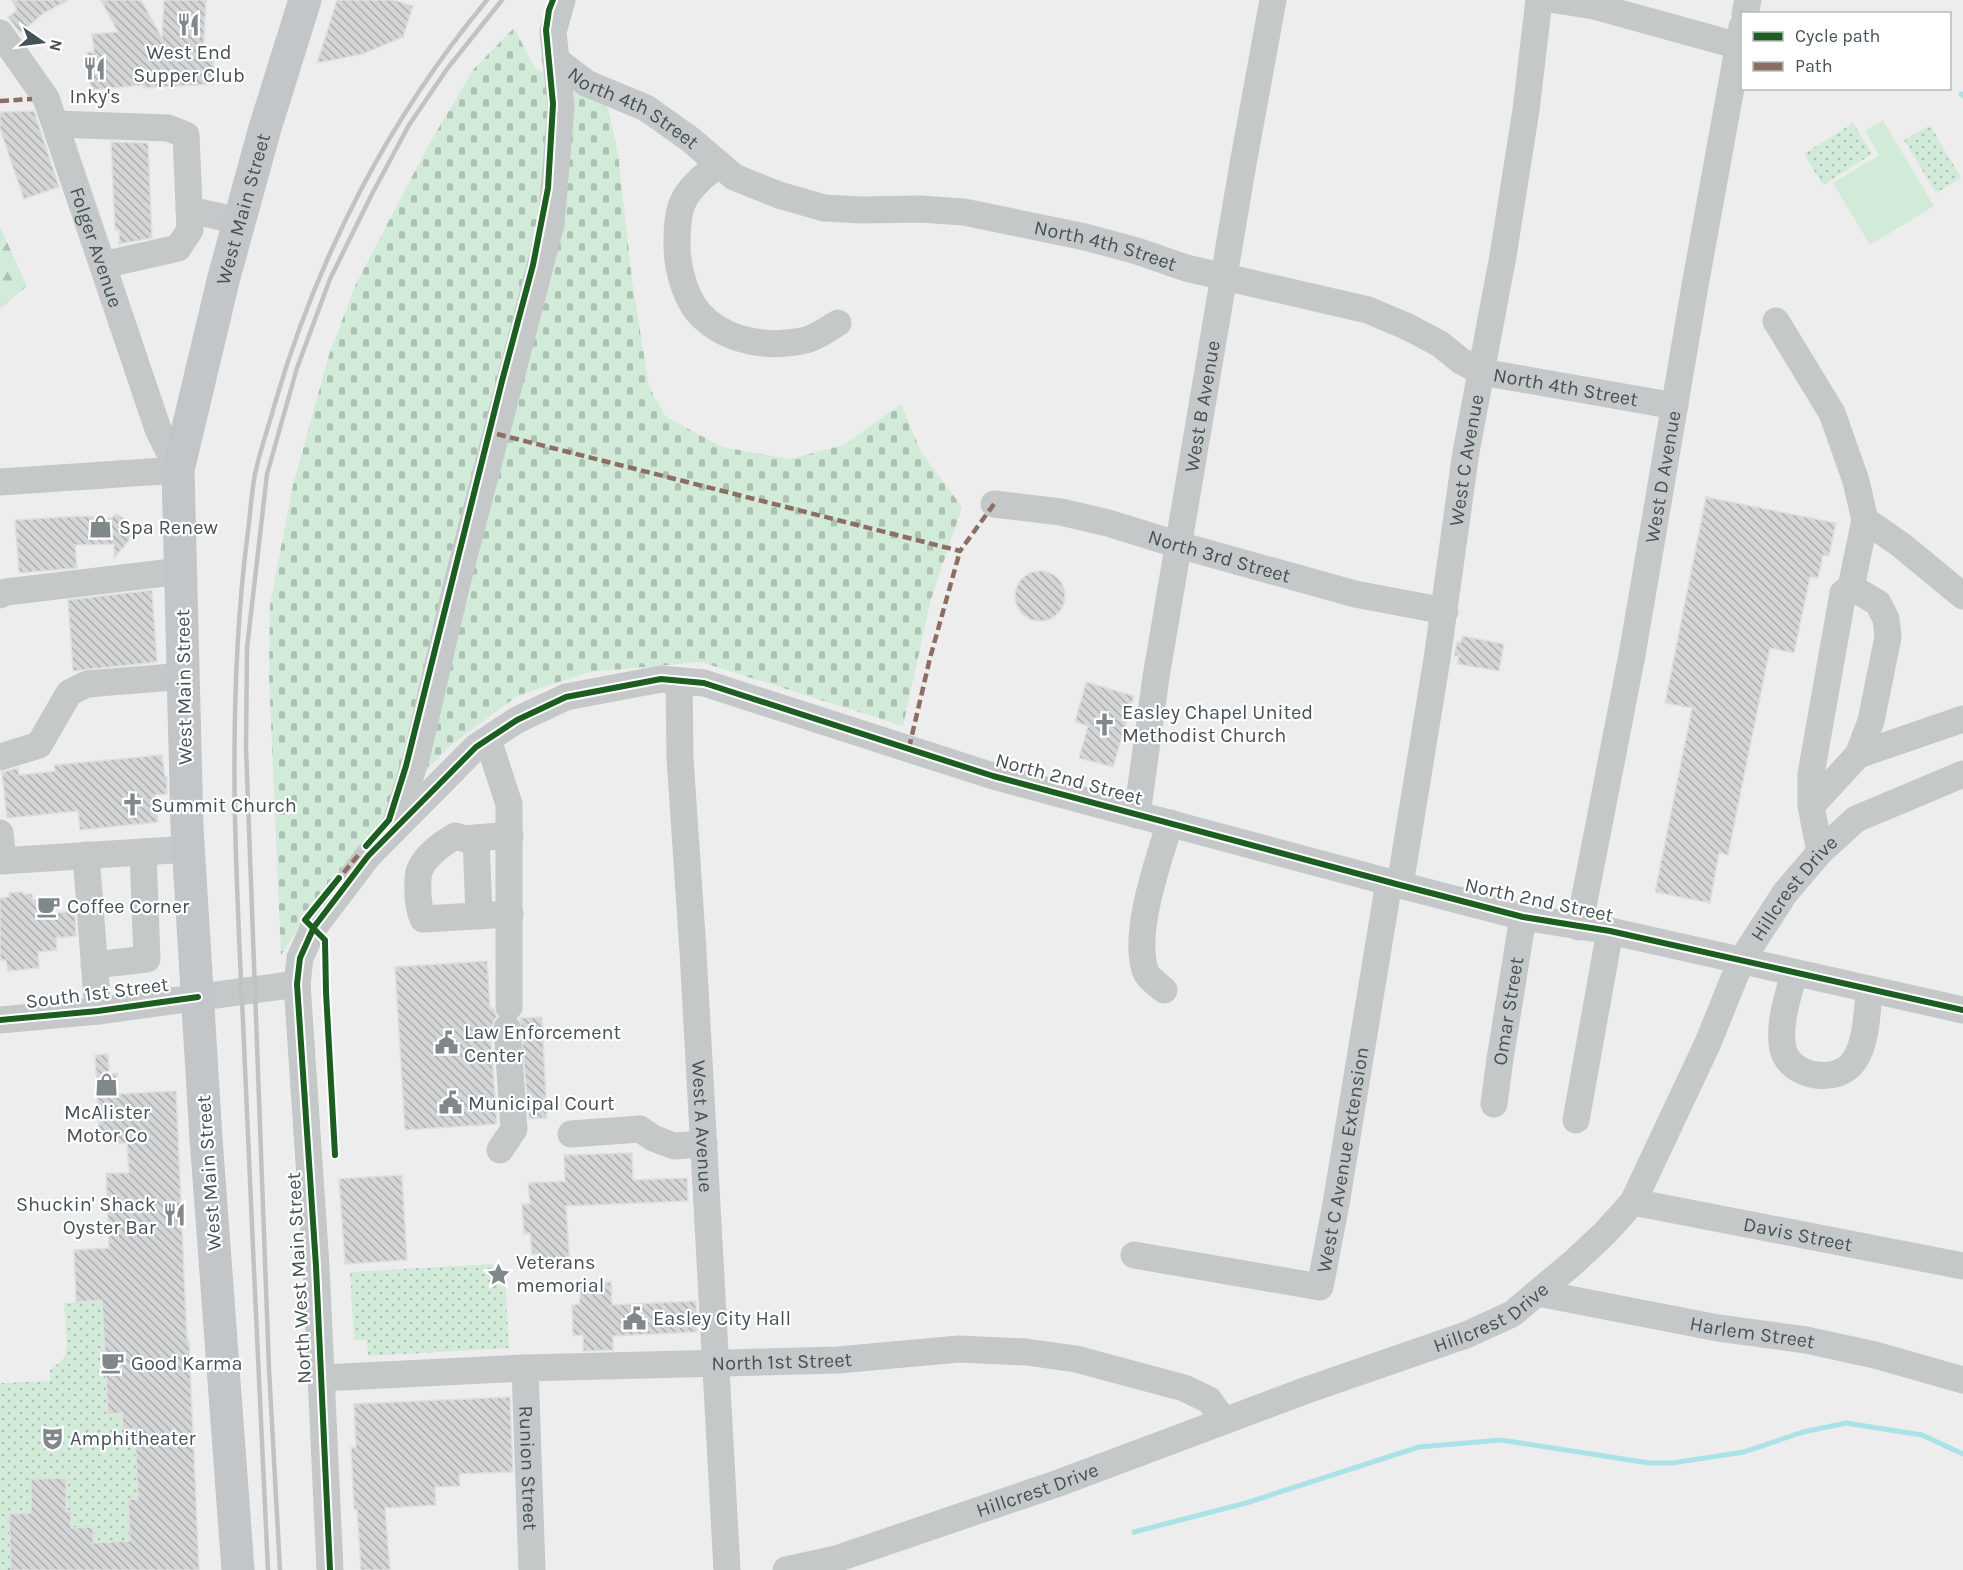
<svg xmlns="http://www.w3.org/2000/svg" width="1963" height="1570" font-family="Karla,sans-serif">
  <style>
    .grass { fill: url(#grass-dots) }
    .forest { fill: url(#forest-firs) }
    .cemetery { fill: url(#cemetery-stones) }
    .pitch { fill: #d2ebd9 }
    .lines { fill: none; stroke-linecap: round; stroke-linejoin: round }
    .stream { stroke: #a9e2e7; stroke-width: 5 }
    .building { fill: url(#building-back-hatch); stroke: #dfdfe0; stroke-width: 1.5 }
    .minor { stroke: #c4c8c9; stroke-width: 27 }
    .major { stroke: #c3c6c8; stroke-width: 33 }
    .rail { stroke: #c0c2c4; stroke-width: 4.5 }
    .quiet { stroke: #8d6e63; stroke-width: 4.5; stroke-dasharray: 9 4.5; stroke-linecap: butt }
    .cycleway-casing { stroke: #fff; stroke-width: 10 }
    .cycleway { stroke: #1b5e20; stroke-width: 6 }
    .labels { text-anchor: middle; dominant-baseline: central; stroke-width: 4.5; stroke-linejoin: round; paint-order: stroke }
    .poi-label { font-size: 20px; fill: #465258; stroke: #fff; text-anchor: start }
    .street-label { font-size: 20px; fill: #465258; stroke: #fff }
  </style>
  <defs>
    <pattern id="grass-dots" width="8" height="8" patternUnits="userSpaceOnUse" patternTransform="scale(1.5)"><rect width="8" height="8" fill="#d2ebd9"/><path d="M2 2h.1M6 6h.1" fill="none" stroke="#acc1b3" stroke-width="1.8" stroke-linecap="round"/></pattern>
    <pattern id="forest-firs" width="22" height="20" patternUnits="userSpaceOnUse" patternTransform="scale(1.5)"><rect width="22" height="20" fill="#d2ebd9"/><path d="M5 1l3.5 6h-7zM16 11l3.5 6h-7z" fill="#acc1b3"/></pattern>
    <pattern id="cemetery-stones" width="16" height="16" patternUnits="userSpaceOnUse" patternTransform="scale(1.5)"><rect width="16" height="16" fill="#d2ebd9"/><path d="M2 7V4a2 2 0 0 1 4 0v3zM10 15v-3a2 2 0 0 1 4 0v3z" fill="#acc1b3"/></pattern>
    <pattern id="building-back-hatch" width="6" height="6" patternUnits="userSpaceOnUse" patternTransform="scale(1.5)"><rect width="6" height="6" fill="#d4d5d6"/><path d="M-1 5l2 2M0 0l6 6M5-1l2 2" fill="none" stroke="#aeafb0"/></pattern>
  </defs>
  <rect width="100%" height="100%" fill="#eeeded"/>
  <g class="grass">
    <path d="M1853 123 1872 154 1823 185 1804 154Z"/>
    <path d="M1930 125 1961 178 1936 193 1904 140Z"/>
    <path d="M493 1264V1278H505L509 1348 368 1356 367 1340H354L350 1272Z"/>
    <path d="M102 1300 186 1316 189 1342 106 1345 108 1414 122 1413 135 1429 138 1499 128 1500 130 1541 93 1543V1527L71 1528 70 1511 10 1514 11 1570H0V1383L50 1381V1370L64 1359 67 1345 64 1303Z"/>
  </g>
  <path class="forest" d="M0 227 27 286 0 309Z"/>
  <path class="cemetery" d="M514 28 535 68 608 108 618 154 632 280 649 387 666 417 722 447 789 459 844 445 901 404 921 452 962 507 931 599 903 726 701 662 589 672 517 696 447 748 390 811 311 909 281 955 269 676 270 604 293 485 329 355 356 284 428 146 473 70Z"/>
  <path class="pitch" d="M1883 120 1934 206 1870 245 1833 183 1879 155 1865 131Z"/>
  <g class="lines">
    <g class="stream">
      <path d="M1961 94 1963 96"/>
      <path d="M1134 1532 1246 1503 1419 1447 1501 1440 1649 1463H1672L1744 1452 1803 1432 1846 1423 1922 1435 1963 1454"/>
    </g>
  </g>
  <g class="building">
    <path d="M12 0H69L44 13 20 33 8 17 17 10Z"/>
    <path d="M101 0H141L162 38 164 0H206L203 58 213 57 214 84 143 88V85L91 90 87 52H94L92 34 118 32Z"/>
    <path d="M337 0H394L413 6 403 37 363 54 317 63Z"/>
    <path d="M34 111 59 187 24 199 0 129V112Z"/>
    <path d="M111 142 148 143 152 238 119 244V230H115Z"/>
    <path d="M1706 497 1836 523 1829 556 1823 555 1818 578 1810 577 1794 653 1770 648 1728 855 1719 853 1710 903 1655 892 1692 708 1665 703Z"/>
    <path d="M115 514 124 518 125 532H131L128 542 114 558V544L75 545 77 568 19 573 15 520 83 516 112 518Z"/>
    <circle cx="1040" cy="596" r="25"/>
    <path d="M152 590 157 662 73 671 68 600Z"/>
    <path d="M1462 636 1504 644 1499 671 1457 664 1459 656H1454L1457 642H1461Z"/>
    <path d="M1086 682 1134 696 1113 767 1079 758 1088 726 1075 722Z"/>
    <path d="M162 755 165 777H167V794L155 795 158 822 80 830 78 811 7 818 2 772 18 768 19 775 55 771 54 765Z"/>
    <path d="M23 892V894H32L33 900 52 898 53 913 75 911 76 936 56 938 57 950 38 952 39 968 8 971 6 960H0V898L9 897V893Z"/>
    <path d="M487 961 490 1008H493L497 1016 490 1029 497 1124 405 1130 395 967Z"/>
    <path d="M542 1017 547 1118 529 1119 520 1018Z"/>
    <path d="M108 1054 109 1074 117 1073 118 1094 176 1091 187 1342H189L199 1570H11L9 1514 31 1513V1479L66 1478V1511H71V1528L93 1527V1543L130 1541 128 1499H138L135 1429H123L122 1413 108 1414 102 1300 76 1302 74 1250 109 1248 106 1173H129L127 1143 105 1144V1132H99L95 1055Z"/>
    <path d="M632 1153 633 1180 687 1178 688 1201 566 1206 570 1265 542 1267 541 1254H532L530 1233 524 1234 522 1204H530L528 1183 565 1181 564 1155Z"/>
    <path d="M402 1175 407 1260 345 1264 339 1179Z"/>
    <path d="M611 1282 612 1305 696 1301 697 1332 613 1336V1350L583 1351V1335L573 1336 572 1305 580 1304 579 1284Z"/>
    <path d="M510 1397 513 1472 459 1474 460 1486 435 1487 436 1505 385 1508 390 1570H361L357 1509H354L351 1447H356L354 1404Z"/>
  </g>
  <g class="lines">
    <g class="minor">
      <path d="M1556 0 1594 6 1739 46"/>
      <path d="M1745 14 1748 0"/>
      <path id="s1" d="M0 33 46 98 158 429 178 470 0 482"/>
      <path id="s2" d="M555 59 586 83 646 108 691 140 734 177 779 195 824 208 861 210 920 209 964 212 1085 237 1137 251 1186 268 1368 310 1408 327 1440 344 1461 361 1482 372 1675 406"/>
      <path d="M56 124 168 128 186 135 190 230 178 248 103 265"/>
      <path d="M719 164C705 175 689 187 682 204 677 216 677 233 677 245 677 269 686 304 706 320 732 343 773 348 806 340 817 337 828 329 838 323"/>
      <path d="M189 210 240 221"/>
      <path d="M1776 321 1832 413 1856 481 1865 520 1851 587"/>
      <path id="s3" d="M994 504 1061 512 1108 523 1179 545 1355 594 1445 611"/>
      <path d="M1865 520 1901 545 1963 596"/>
      <path d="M0 595 6 592 181 571"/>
      <path id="s4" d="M679 681 680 758 693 951 727 1570"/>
      <path d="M488 740 509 804V1007"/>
      <path d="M1858 755 1963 719"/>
      <path d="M0 757 39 745 69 693 87 684 184 676"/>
      <path d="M1811 806 1858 755 1871 721 1888 637 1886 619 1878 603 1851 587 1843 593 1811 774V806L1820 852"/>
      <path id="s5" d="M1137 815 1156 677 1243 164 1273 0"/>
      <path d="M395 826 417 755 456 587 551 224 561 107 553 32 562 0"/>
      <path d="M0 833 3 860"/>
      <path d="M510 835 466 839 455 836C442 844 424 856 419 872 417 879 418 889 418 896 419 905 419 910 423 919L510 914"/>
      <path d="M476 838 479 916"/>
      <path d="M86 855 98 1011"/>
      <path d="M0 861 189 849"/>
      <path id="s6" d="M1400 885 1437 659 1466 452 1503 256 1526 110 1539 0"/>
      <path id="s7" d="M1579 927 1632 655 1696 280 1742 27"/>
      <path d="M94 965 147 959 143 852"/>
      <path d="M1794 973C1788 997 1778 1024 1783 1049 1790 1078 1838 1085 1854 1061 1867 1042 1867 1012 1869 990"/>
      <path d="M1164 990C1158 985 1147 977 1145 970 1133 931 1158 862 1170 823"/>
      <path d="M0 1020 98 1011 297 984"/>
      <path id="s8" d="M1494 1104 1500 1059 1523 917"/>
      <path d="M1576 1120 1610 931"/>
      <path d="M571 1134 640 1129 653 1138 674 1146 704 1144"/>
      <path d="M500 1150 514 1129 507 1028"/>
      <path id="s9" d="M1633 1202 1963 1266"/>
      <path id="s10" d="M1134 1255 1320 1287 1336 1204 1389 882"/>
      <path id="s11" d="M1538 1293 1718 1328 1806 1340 1875 1355 1963 1380"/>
      <path id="s12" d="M525 1368 532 1570"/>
      <path id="s13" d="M322 1378 525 1368 838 1360 959 1349 1026 1352 1076 1359 1184 1388 1209 1400 1224 1421"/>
      <path d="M330 1570 316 1266 297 984 300 958 314 927 368 856 476 747 517 720 566 697 661 679 704 683 993 776 1400 885 1523 917 1610 931 1963 1010"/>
      <path id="s14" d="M786 1570 836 1559 1056 1484 1307 1390 1466 1335 1512 1314 1574 1262 1605 1233 1633 1202 1707 1045 1741 961 1785 893 1820 852 1856 819 1963 774"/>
    </g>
    <path class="major" id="s15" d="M238 1570 206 1138 187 827 178 470 224 277 265 128 305 0"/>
    <g class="rail">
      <path d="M268 1570C259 1387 251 1205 243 1022 235 861 227 699 247 539 250 518 251 495 255 474 260 450 269 426 275 403 318 256 389 118 487 0"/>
      <path d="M280 1570 269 1369 246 748 247 648 267 474 297 368 330 279 372 194 409 125 447 69 502 0"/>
    </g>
    <g class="quiet">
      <path d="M0 101 32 99"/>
      <path d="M497 434 960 551 994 504"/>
      <path d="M909 748 930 658 960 551"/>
      <path d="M335 883 360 853"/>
    </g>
    <defs>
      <g id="cycleway">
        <path d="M366 846 389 820 406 766 502 381 533 265 548 188 553 104 546 30 549 10 553 0"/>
        <path d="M0 1020 98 1011 198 997"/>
        <path d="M335 1155 326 992 325 940 305 920 339 878"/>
        <path d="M330 1570 316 1266 297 984 300 958 314 927 368 856 476 747 517 720 566 697 661 679 704 683 993 776 1400 885 1523 917 1610 931 1963 1010"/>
      </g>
    </defs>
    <use href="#cycleway" class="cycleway-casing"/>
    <use href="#cycleway" class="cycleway"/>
  </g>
  <defs>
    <symbol id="restaurant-bare" viewBox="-9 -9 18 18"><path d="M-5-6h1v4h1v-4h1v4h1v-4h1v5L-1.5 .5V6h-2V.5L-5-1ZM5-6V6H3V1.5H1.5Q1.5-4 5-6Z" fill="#81888c" stroke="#fff" stroke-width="2.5" paint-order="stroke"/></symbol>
    <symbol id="shop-bare" viewBox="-9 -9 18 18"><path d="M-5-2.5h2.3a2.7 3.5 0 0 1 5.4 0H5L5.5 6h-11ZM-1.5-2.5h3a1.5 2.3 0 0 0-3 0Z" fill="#81888c" stroke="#fff" stroke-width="2.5" paint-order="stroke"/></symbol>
    <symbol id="church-bare" viewBox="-9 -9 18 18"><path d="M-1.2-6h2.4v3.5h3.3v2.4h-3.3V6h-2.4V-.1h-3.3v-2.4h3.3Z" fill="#81888c" stroke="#fff" stroke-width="2.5" paint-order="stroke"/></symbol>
    <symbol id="cafe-bare" viewBox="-9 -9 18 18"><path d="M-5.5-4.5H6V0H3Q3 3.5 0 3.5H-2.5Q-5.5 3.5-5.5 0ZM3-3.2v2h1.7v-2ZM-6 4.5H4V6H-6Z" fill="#81888c" stroke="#fff" stroke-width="2.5" paint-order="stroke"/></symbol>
    <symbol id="civic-bare" viewBox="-9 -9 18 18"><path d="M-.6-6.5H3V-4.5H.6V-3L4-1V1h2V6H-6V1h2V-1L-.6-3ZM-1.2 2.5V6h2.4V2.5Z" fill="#81888c" stroke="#fff" stroke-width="2.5" paint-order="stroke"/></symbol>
    <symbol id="sight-bare" viewBox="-9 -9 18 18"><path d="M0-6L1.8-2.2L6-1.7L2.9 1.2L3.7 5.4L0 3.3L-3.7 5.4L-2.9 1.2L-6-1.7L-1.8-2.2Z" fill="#81888c" stroke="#fff" stroke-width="2.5" paint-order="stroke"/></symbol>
    <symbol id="theatre-bare" viewBox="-9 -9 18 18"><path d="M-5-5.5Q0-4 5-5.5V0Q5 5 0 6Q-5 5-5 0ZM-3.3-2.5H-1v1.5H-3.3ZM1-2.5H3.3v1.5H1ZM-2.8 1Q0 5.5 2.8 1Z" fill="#81888c" stroke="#fff" stroke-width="2.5" paint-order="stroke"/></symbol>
  </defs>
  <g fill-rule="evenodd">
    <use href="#restaurant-bare" x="172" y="8" width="33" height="33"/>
    <use href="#restaurant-bare" x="78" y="52" width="33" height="33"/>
    <use href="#shop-bare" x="84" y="510" width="33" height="33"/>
    <use href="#church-bare" x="1088" y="708" width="33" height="33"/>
    <use href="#church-bare" x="116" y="788" width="33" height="33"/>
    <use href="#cafe-bare" x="32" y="890" width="33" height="33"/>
    <use href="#civic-bare" x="430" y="1026" width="33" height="33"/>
    <use href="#shop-bare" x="90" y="1068" width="33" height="33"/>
    <use href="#civic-bare" x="434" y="1086" width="33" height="33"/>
    <use href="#restaurant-bare" x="158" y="1198" width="33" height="33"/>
    <use href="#sight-bare" x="482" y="1258" width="33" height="33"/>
    <use href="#civic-bare" x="618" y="1302" width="33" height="33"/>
    <use href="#cafe-bare" x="96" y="1346" width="33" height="33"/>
    <use href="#theatre-bare" x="36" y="1422" width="33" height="33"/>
  </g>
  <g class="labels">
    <g class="poi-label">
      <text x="189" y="52" text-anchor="middle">West End<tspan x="189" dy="23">Supper Club</tspan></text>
      <text x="95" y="96" text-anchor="middle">Inky's</text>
      <text x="119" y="527">Spa Renew</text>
      <text x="1122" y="712">Easley Chapel United<tspan x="1122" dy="23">Methodist Church</tspan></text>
      <text x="151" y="805">Summit Church</text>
      <text x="67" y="906">Coffee Corner</text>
      <text x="464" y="1032">Law Enforcement<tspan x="464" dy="23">Center</tspan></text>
      <text x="468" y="1103">Municipal Court</text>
      <text x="107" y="1112" text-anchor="middle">McAlister<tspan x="107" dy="23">Motor Co</tspan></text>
      <text x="156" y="1204" text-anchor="end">Shuckin' Shack<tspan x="156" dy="23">Oyster Bar</tspan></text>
      <text x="516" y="1262">Veterans<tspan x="516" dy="23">memorial</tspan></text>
      <text x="653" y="1318">Easley City Hall</text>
      <text x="131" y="1363">Good Karma</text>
      <text x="70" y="1438">Amphitheater</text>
    </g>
    <g class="street-label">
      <text stroke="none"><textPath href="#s2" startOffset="93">North 4th Street</textPath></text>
      <text stroke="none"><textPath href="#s15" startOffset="1371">West Main Street</textPath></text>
      <text stroke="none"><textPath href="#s2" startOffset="597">North 4th Street</textPath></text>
      <text stroke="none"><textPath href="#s1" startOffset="237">Folger Avenue</textPath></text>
      <text stroke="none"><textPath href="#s2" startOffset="1083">North 4th Street</textPath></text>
      <text stroke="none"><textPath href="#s5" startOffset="414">West B Avenue</textPath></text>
      <text stroke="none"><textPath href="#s6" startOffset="430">West C Avenue</textPath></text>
      <text stroke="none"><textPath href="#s7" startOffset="458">West D Avenue</textPath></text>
      <text stroke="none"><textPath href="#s3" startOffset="232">North 3rd Street</textPath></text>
      <text transform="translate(184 687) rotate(-91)">West Main Street</text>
      <text transform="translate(1069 779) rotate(15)">North 2nd Street</text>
      <text stroke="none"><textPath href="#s14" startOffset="1290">Hillcrest Drive</textPath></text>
      <text transform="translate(1539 900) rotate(12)">North 2nd Street</text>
      <text transform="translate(97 993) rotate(-7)">South 1st Street</text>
      <text stroke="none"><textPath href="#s8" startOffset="94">Omar Street</textPath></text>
      <text stroke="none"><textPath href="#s4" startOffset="446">West A Avenue</textPath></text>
      <text stroke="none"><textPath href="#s10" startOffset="318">West C Avenue Extension</textPath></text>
      <text transform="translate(209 1173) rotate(-94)">West Main Street</text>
      <text stroke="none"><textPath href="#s9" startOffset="168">Davis Street</textPath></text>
      <text transform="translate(299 1278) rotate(-93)">North West Main Street</text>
      <text stroke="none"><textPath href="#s14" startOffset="750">Hillcrest Drive</textPath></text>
      <text stroke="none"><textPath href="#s11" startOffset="218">Harlem Street</textPath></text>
      <text stroke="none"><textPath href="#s13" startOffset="460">North 1st Street</textPath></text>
      <text stroke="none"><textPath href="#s12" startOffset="100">Runion Street</textPath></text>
      <text stroke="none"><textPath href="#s14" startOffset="264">Hillcrest Drive</textPath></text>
    </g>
  </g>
  <rect x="1741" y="12" width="210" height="78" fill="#ffffff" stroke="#b5babc" stroke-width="1.5"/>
  <rect x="1753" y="32" width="30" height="9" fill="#1b5e20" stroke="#b5babc" stroke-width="1.5"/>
  <text x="1795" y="42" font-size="18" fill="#465258">Cycle path</text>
  <rect x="1753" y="62" width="30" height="9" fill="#8d6e63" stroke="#b5babc" stroke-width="1.5"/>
  <text x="1795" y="72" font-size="18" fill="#465258">Path</text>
  <g transform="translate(42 42) rotate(104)" stroke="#ffffff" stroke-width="4.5" paint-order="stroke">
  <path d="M0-4.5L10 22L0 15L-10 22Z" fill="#465258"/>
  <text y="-9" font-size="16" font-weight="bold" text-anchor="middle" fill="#465258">N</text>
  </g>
</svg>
